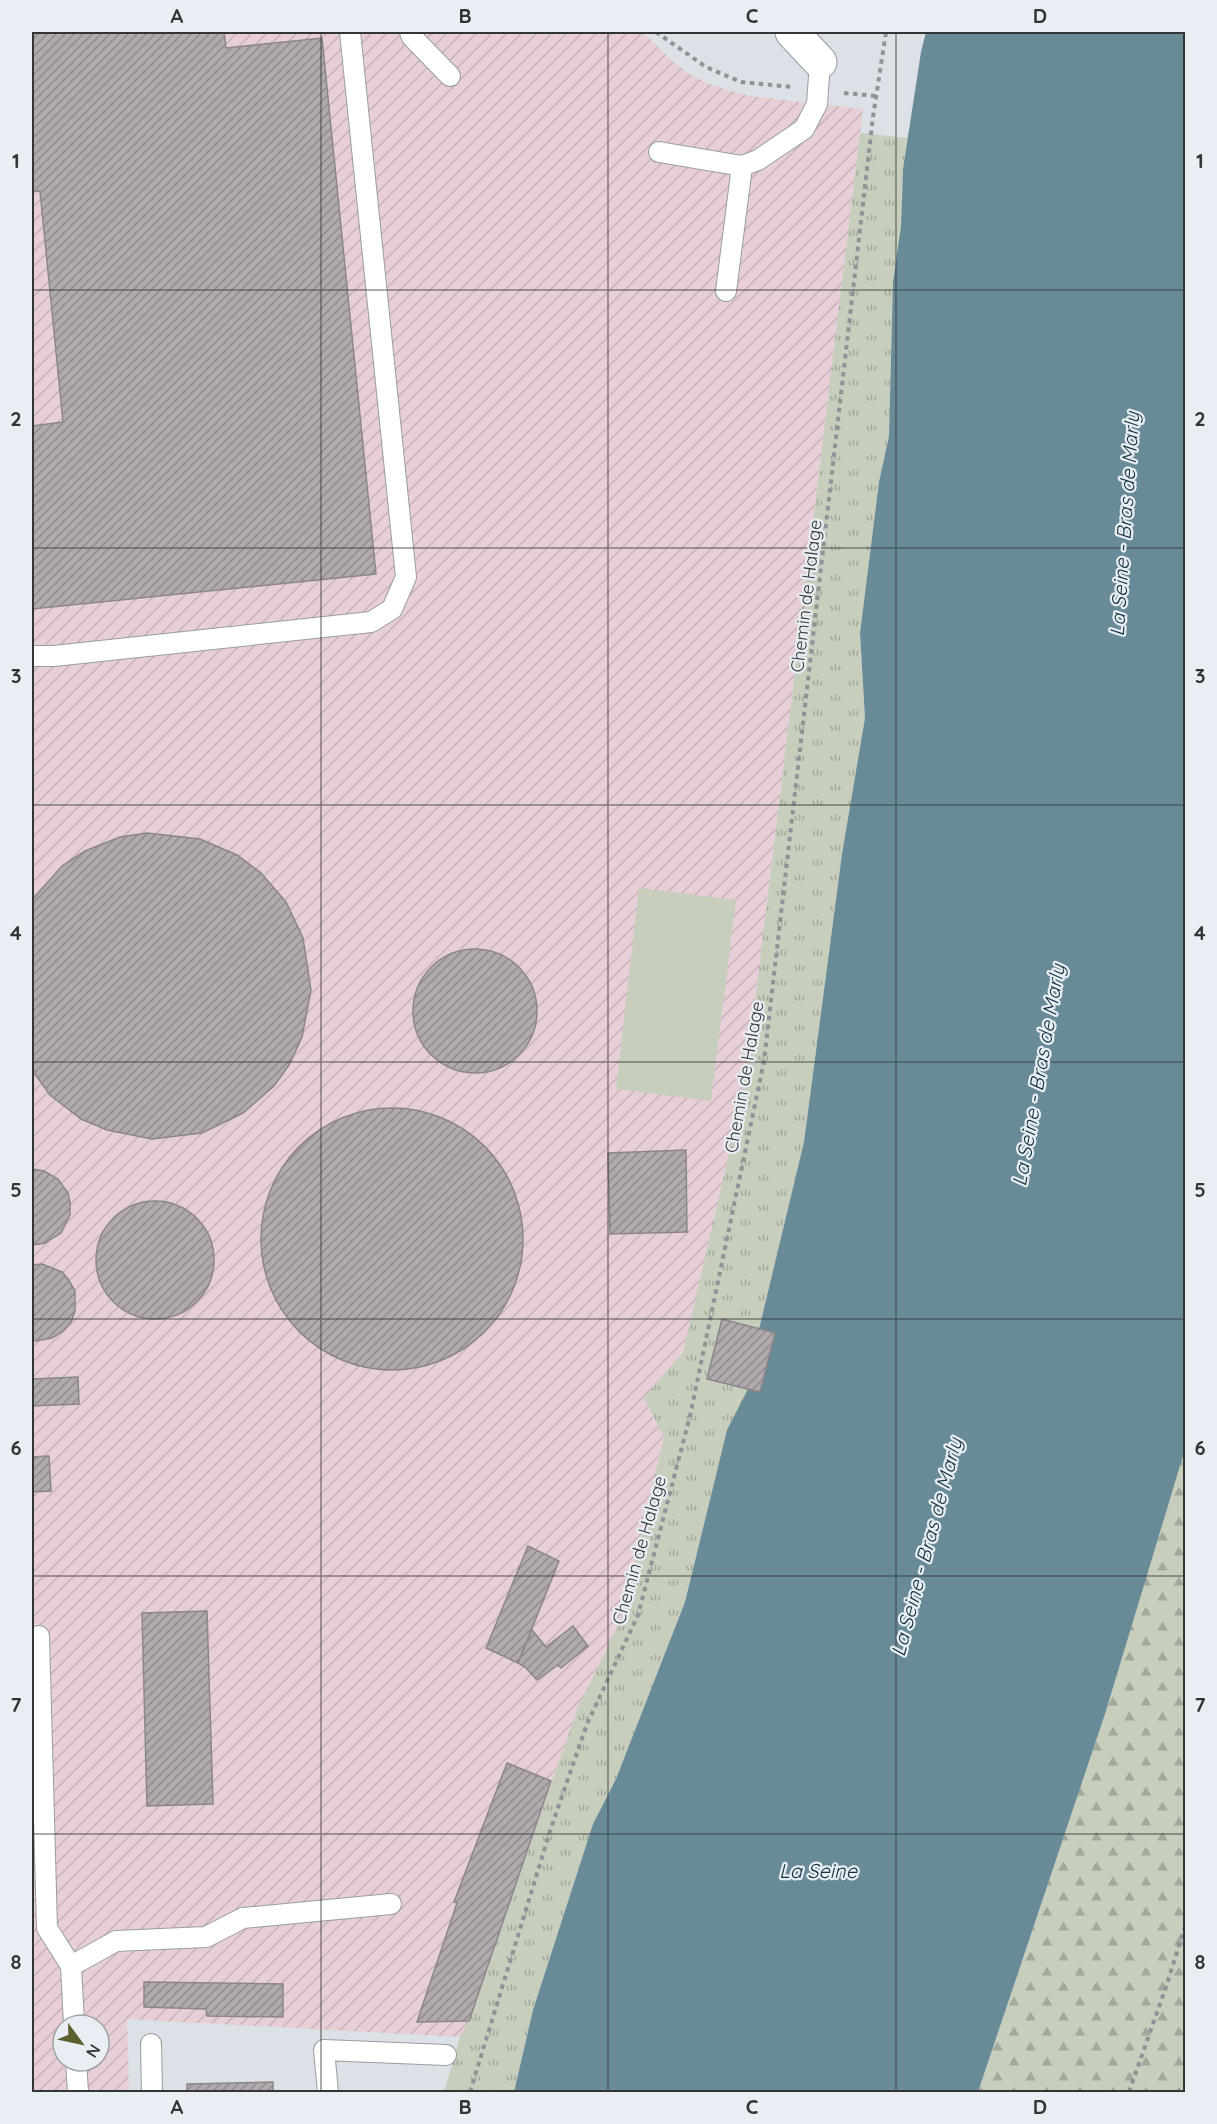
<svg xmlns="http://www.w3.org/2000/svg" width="1217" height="2124" font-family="Quicksand,sans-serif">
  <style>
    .industrial { fill: url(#industrial-furrows); fill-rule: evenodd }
    .forest { fill: url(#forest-firs) }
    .park { fill: url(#park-tufts) }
    .garden { fill: #c7cebc }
    .water { fill: #688b97 }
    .building { fill: url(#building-hatch); stroke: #8c868b; stroke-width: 1.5 }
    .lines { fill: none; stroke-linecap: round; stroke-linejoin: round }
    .service-casing { stroke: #999da3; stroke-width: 22 }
    .minor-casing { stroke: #999da3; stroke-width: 35 }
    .path { stroke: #8f9297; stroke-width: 4; stroke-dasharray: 4.5 4.5; stroke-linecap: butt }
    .service { stroke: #fff; stroke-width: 20 }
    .minor { stroke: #fff; stroke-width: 33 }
    .grid { fill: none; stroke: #323436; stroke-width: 1.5; stroke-opacity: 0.55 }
    .labels { text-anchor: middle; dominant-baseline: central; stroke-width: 4.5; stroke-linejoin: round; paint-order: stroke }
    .street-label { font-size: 18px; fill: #323436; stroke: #e9edf4 }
    .water-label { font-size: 20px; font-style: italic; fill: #0f323c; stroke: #e9edf4 }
    .neatline { fill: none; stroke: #323436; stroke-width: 2 }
    .grid-label { font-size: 20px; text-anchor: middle; font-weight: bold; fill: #323436 }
  </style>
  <defs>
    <pattern id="industrial-furrows" width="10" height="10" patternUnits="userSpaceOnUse" patternTransform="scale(1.5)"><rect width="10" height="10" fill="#e7ced7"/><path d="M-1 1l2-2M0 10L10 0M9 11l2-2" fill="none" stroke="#c7b2b9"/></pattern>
    <pattern id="forest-firs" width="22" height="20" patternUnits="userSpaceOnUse" patternTransform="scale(1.5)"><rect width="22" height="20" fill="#c7cebc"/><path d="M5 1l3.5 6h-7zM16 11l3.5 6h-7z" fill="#a2a89a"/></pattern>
    <pattern id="park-tufts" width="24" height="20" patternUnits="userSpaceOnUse" patternTransform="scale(1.5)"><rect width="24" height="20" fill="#c7cebc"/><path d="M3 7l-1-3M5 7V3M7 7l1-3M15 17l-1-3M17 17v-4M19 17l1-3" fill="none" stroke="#a2a89a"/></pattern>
    <pattern id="building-hatch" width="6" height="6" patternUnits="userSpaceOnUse" patternTransform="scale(1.5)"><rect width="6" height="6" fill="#b0aaaf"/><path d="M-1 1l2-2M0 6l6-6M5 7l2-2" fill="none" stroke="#908b8f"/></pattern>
  </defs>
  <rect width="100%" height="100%" fill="#dce0e7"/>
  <path class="industrial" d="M32 32H643L672 61 688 73 705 82 727 90 750 96 863 109 747 1068 725 1171 683 1352 644 1398 664 1437 622 1617 577 1710 469 2021 460 2037 127 2019 129 2092H32ZM63 2025H99V2061H63Z"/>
  <path class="forest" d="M1185 1447V2092H978L1105 1714Z"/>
  <path class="park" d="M860 133 908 138 903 169 901 226 893 282 889 436 879 482 860 633 865 718 842 854 804 1142 759 1328 775 1333 760 1392 727 1430 685 1602 616 1779 593 1824 533 2010 514 2092H444L460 2037 469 2021 577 1710 622 1617 664 1437 644 1398 683 1352 725 1171 747 1068Z"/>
  <path class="garden" d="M639 888 736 900 711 1101 616 1089Z"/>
  <path class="water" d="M926 32H1185L1186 1446 1105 1714 978 2092H514L533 2010 593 1824 616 1779 685 1602 727 1430 748 1389 760 1392 774 1333 759 1329 804 1142 842 854 865 718 860 633 879 482 889 436 893 282 901 226 903 169 921 52Z"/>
  <g class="building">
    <path d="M32 32H224L226 48 322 38 376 574 32 609V426L63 422 40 191 32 192Z"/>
    <path d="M147 833 200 839 237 855 261 873 286 902 303 938 311 990 302 1037 289 1065 274 1086 243 1113 202 1133 152 1139 107 1130 81 1119 50 1095 32 1070V900L62 866 85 851 120 837Z"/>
    <circle cx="475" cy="1011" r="62"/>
    <circle cx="392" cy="1239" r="131"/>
    <path d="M686 1150 687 1232 610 1234 608 1153Z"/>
    <path d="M32 1169 44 1171 58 1179 68 1193 70 1202V1215L61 1233 45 1243 33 1245Z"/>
    <circle cx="155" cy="1260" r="59"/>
    <path d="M42 1264 62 1272 68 1279 75 1291V1311L71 1322 63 1331 52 1338 36 1341 32 1340V1265Z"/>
    <path d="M722 1319 775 1333 760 1392 707 1379Z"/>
    <path d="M78 1377 79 1404 32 1406V1379Z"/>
    <path d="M49 1456 51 1491 32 1492V1457Z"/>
    <path d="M528 1546 559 1561 518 1663 486 1648Z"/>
    <path d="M207 1611 213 1804 147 1806 142 1613Z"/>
    <path d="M573 1626 588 1646 561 1668 558 1665 537 1680 525 1667 518 1663 532 1630 546 1647Z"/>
    <path d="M507 1763 551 1781 469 2021 417 2022 457 1903 454 1902Z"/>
    <path d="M144 1982 283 1984V2017L207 2016 206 2009 144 2007Z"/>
    <path d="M273 2082V2092H187V2084Z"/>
  </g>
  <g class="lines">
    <defs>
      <g id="service">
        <path d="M410 32 412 37 450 76"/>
        <path d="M659 152 742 166 758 160 804 129 817 104 820 62"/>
        <path d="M726 291 742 166"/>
        <path d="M32 656H54L371 622 392 609 406 577 350 32"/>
        <path d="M39 1636 47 1928 71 1966 74 2025"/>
        <path d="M71 1966 116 1941 206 1937 243 1918 391 1904"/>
        <path d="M151 2044 152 2092"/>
        <path d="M76 2061 78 2092"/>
        <path d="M328 2092 324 2050 446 2055"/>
      </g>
      <path id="minor" d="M792 32 820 62"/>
    </defs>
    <use href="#service" class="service-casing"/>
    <use href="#minor" class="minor-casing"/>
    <g class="path">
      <path d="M656 32 706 67 741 82 792 87"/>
      <path d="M844 93 876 96"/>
      <path d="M470 2092 551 1828 587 1724 638 1615 690 1416 764 1061 873 117 886 32"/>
      <path d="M1129 2092 1167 1984 1186 1923"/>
    </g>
    <use href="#service" class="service"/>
    <use href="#minor" class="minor"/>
  </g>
  <path class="grid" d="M321 32V2092M608 32V2092M896 32V2092M32 290H1186M32 548H1186M32 805H1186M32 1062H1186M32 1319H1186M32 1576H1186M32 1834H1186"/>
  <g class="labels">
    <g class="street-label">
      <text transform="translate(806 596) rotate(-83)">Chemin de Halage</text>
      <text transform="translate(744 1077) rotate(-80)">Chemin de Halage</text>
      <text transform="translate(639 1550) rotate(-74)">Chemin de Halage</text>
    </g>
    <g class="water-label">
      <text transform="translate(1124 524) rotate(-86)">La Seine - Bras de Marly</text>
      <text transform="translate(1038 1075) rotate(-80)">La Seine - Bras de Marly</text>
      <text transform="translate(926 1547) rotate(-75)">La Seine - Bras de Marly</text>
      <text x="818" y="1870">La Seine</text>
    </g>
  </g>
  <rect width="1217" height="2124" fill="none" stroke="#e9edf4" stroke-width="66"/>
  <g transform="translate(81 2043) rotate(123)"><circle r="28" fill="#e9edf4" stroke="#a0a3a8" stroke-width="1.5"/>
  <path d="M0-4.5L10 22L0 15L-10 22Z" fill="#5b5f2d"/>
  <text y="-9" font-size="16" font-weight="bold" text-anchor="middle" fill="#323436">N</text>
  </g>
  <rect x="33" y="33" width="1151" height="2058" class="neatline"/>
  <g class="grid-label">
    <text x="177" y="23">A</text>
    <text x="465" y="23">B</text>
    <text x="752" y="23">C</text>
    <text x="1040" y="23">D</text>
    <text x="16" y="168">1</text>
    <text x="1200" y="168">1</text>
    <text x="16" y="426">2</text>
    <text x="1200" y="426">2</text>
    <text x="16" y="683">3</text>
    <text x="1200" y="683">3</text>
    <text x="16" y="940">4</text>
    <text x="1200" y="940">4</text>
    <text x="16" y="1197">5</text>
    <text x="1200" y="1197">5</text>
    <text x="16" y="1455">6</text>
    <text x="1200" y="1455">6</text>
    <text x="16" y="1712">7</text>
    <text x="1200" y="1712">7</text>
    <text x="16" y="1969">8</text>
    <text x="1200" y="1969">8</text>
    <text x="177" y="2114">A</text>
    <text x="465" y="2114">B</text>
    <text x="752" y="2114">C</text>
    <text x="1040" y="2114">D</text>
  </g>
</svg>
